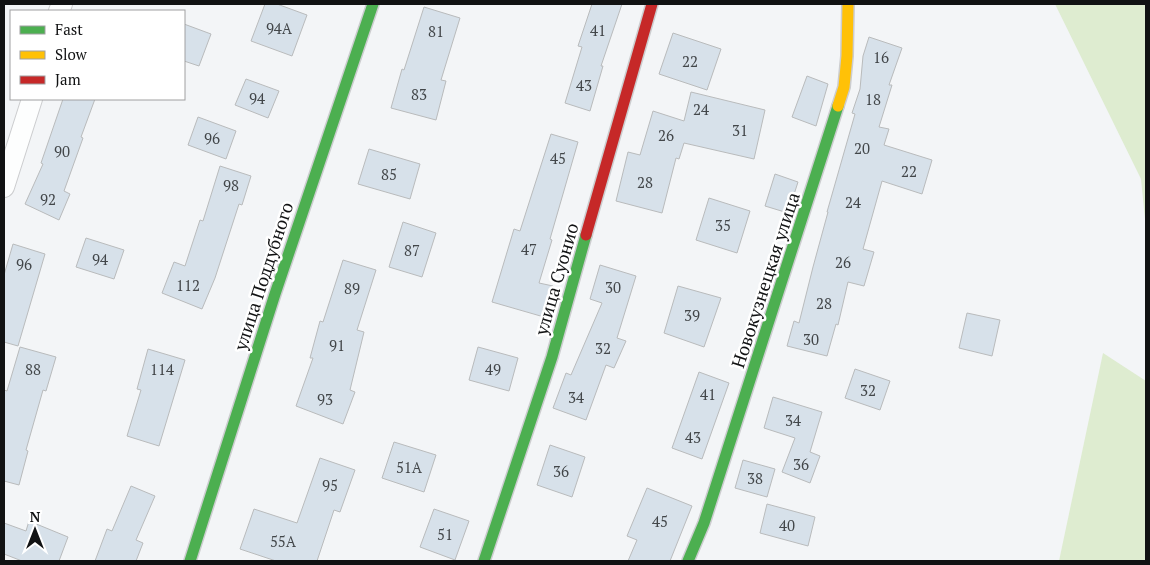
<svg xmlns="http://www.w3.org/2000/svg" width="1150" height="565" font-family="'PT Serif',serif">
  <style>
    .green { fill: #deecd0 }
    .building { fill: #d7e1ea; stroke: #b9bbbc }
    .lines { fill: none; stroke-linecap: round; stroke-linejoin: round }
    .street-casing { stroke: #cccdcf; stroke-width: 22 }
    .fast-casing { stroke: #cccdcf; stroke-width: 14 }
    .slow-casing { stroke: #cccdcf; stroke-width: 14 }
    .jam-casing { stroke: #cccdcf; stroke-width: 14 }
    .street { stroke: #fdfefe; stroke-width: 20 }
    .fast { stroke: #4caf50; stroke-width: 11 }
    .slow { stroke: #ffc107; stroke-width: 11 }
    .jam { stroke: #c62828; stroke-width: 11 }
    .labels { text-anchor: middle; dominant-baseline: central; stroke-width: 5; stroke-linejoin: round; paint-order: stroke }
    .number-label { font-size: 15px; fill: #424649 }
    .street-label { font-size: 18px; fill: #111213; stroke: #fff }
  </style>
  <rect width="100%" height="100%" fill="#f3f5f7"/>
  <g class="green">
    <path d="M1055 4H1146V229L1141 179Z"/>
    <path d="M1103 353 1146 381V561H1059Z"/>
  </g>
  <g class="building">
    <path d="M265 4H277L307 15 292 56 251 41Z"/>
    <path d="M592 4H622L601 66H603L590 111 565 103 582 47 578 46Z"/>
    <path d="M424 7 460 18 441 80 446 81 436 120 391 108 402 69 404 70Z"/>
    <path d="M184 24 211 34 199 66 184 61Z"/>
    <path d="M673 33 721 49 707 90 659 74Z"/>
    <path d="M869 37 902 48 889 85H892L879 127 889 129 884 145 932 160 922 194 882 181 863 249 874 252 864 286 848 282 838 325 836 324 827 356 787 346 794 321 799 323 813 267 828 212H827L855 114 852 113 860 89 863 56Z"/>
    <path d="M807 76 828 84 816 126 792 117Z"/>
    <path d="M246 79 279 91 268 118 235 105Z"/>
    <path d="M691 92 765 110 754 159 684 143 679 159 676 158 662 213 616 201 628 152 640 155 653 111 684 121Z"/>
    <path d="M63 99H95L81 137 83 138 64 191 70 194 59 220 25 204 43 164 41 163Z"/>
    <path d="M198 117 236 131 226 159 188 145Z"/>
    <path d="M551 134 578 142 550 239 552 240 539 283 553 286 544 317 492 302 514 229 520 231Z"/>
    <path d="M369 149 420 164 410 199 358 184Z"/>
    <path d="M220 166 251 176 242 205 239 204 215 278 202 309 162 293 174 262 185 266 200 220 203 221Z"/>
    <path d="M775 174 798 182 788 213 765 206Z"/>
    <path d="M709 198 750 211 737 253 696 240Z"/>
    <path d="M403 222 436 233 422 277 389 267Z"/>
    <path d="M86 238 124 250 114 279 76 267Z"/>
    <path d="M13 244 45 254 18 346 4 342V275Z"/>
    <path d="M343 260 376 270 357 330 364 332 350 390 355 392 343 424 296 406 313 358H310L320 321 323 322Z"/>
    <path d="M600 265 636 276 617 338 626 341 614 368 606 365 586 420 553 408 566 373 571 375 602 303 590 299Z"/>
    <path d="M678 286 721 298 704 347 664 333Z"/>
    <path d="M967 313 1000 320 992 356 959 348Z"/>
    <path d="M20 347 56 357 46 391 43 390 26 450 28 451 19 485 4 481V390L7 391Z"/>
    <path d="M478 347 518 358 509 391 469 380Z"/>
    <path d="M148 349 185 360 159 446 127 436 141 390 137 389Z"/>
    <path d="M855 369 890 381 880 410 845 398Z"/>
    <path d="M699 372 729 383 702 459 672 448Z"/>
    <path d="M773 397 822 412 810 452 820 456 810 483 782 472 795 438 764 428Z"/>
    <path d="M394 442 436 455 424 492 382 478Z"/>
    <path d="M550 445 585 457 572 497 537 485Z"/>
    <path d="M320 458 355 470 340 512 334 510 317 561H276L240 549 254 509 297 523Z"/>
    <path d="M743 460 775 469 767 497 735 488Z"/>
    <path d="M131 486 155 496 136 540 143 543 136 561H95L107 529 112 531Z"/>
    <path d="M647 488 692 506 670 561H628L637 540 627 536Z"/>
    <path d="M767 504 815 517 808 546 760 533Z"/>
    <path d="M434 509 469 521 455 560 420 547Z"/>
    <path d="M29 521 68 537 59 561H22L4 554V523L26 531Z"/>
  </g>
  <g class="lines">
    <defs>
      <g id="street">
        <path d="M59 11 62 4"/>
        <path d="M4 187 32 99"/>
      </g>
      <g id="fast">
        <path d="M190 561 275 294 373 4"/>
        <path d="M484 561 552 357 586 235"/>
        <path d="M688 561 704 523 838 106"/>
      </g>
      <path id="slow" d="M838 106 844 87 847 56 848 4"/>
      <path id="jam" d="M586 235 652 4"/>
    </defs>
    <use href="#street" class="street-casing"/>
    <use href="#fast" class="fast-casing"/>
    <use href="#slow" class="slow-casing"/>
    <use href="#jam" class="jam-casing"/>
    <use href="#street" class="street"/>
    <use href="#fast" class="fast"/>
    <use href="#slow" class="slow"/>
    <use href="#jam" class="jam"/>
  </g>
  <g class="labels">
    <g class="number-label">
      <text x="279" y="28">94А</text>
      <text x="598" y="30">41</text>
      <text x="436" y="31">81</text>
      <text x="881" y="57">16</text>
      <text x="690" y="61">22</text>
      <text x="584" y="85">43</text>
      <text x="419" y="94">83</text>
      <text x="257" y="98">94</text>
      <text x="873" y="99">18</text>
      <text x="701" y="109">24</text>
      <text x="740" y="130">31</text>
      <text x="666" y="135">26</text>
      <text x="212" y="138">96</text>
      <text x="862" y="148">20</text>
      <text x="62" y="151">90</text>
      <text x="558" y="158">45</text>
      <text x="909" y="171">22</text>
      <text x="389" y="174">85</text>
      <text x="645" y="182">28</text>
      <text x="231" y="185">98</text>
      <text x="48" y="199">92</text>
      <text x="853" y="202">24</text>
      <text x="723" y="225">35</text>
      <text x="529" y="249">47</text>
      <text x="412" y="250">87</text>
      <text x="100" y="259">94</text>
      <text x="843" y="262">26</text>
      <text x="24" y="264">96</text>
      <text x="188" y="285">112</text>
      <text x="613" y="287">30</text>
      <text x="352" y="288">89</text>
      <text x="824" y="303">28</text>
      <text x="692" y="315">39</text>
      <text x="811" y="339">30</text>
      <text x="337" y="345">91</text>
      <text x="603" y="348">32</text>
      <text x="33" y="369">88</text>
      <text x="162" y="369">114</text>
      <text x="493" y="369">49</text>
      <text x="868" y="390">32</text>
      <text x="708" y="394">41</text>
      <text x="576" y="397">34</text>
      <text x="325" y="399">93</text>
      <text x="793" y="420">34</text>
      <text x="693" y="437">43</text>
      <text x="801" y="464">36</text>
      <text x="409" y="467">51А</text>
      <text x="561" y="471">36</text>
      <text x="755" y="478">38</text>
      <text x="330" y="485">95</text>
      <text x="660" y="521">45</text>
      <text x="787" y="525">40</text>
      <text x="445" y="534">51</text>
      <text x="283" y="541">55А</text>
    </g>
    <g class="street-label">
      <text transform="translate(263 276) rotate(-72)">улица Поддубного</text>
      <text transform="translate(556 279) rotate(-74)">улица Суонио</text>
      <text transform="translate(765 280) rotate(-72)">Новокузнецкая улица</text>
    </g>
  </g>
  <rect width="1150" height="565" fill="none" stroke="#111213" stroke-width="10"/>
  <rect x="10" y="10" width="175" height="90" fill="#ffffff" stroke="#a0a0a1"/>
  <rect x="20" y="26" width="25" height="8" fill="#4caf50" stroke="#a0a0a1"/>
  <text x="55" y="35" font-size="15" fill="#111213">Fast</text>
  <rect x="20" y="51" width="25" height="8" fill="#ffc107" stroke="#a0a0a1"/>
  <text x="55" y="60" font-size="15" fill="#111213">Slow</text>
  <rect x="20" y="76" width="25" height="8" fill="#c62828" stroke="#a0a0a1"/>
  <text x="55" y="85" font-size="15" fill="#111213">Jam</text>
  <g transform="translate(35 530)" stroke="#ffffff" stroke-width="4" paint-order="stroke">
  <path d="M0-4L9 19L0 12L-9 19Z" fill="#111213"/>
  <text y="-8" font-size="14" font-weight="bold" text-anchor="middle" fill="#111213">N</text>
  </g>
</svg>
